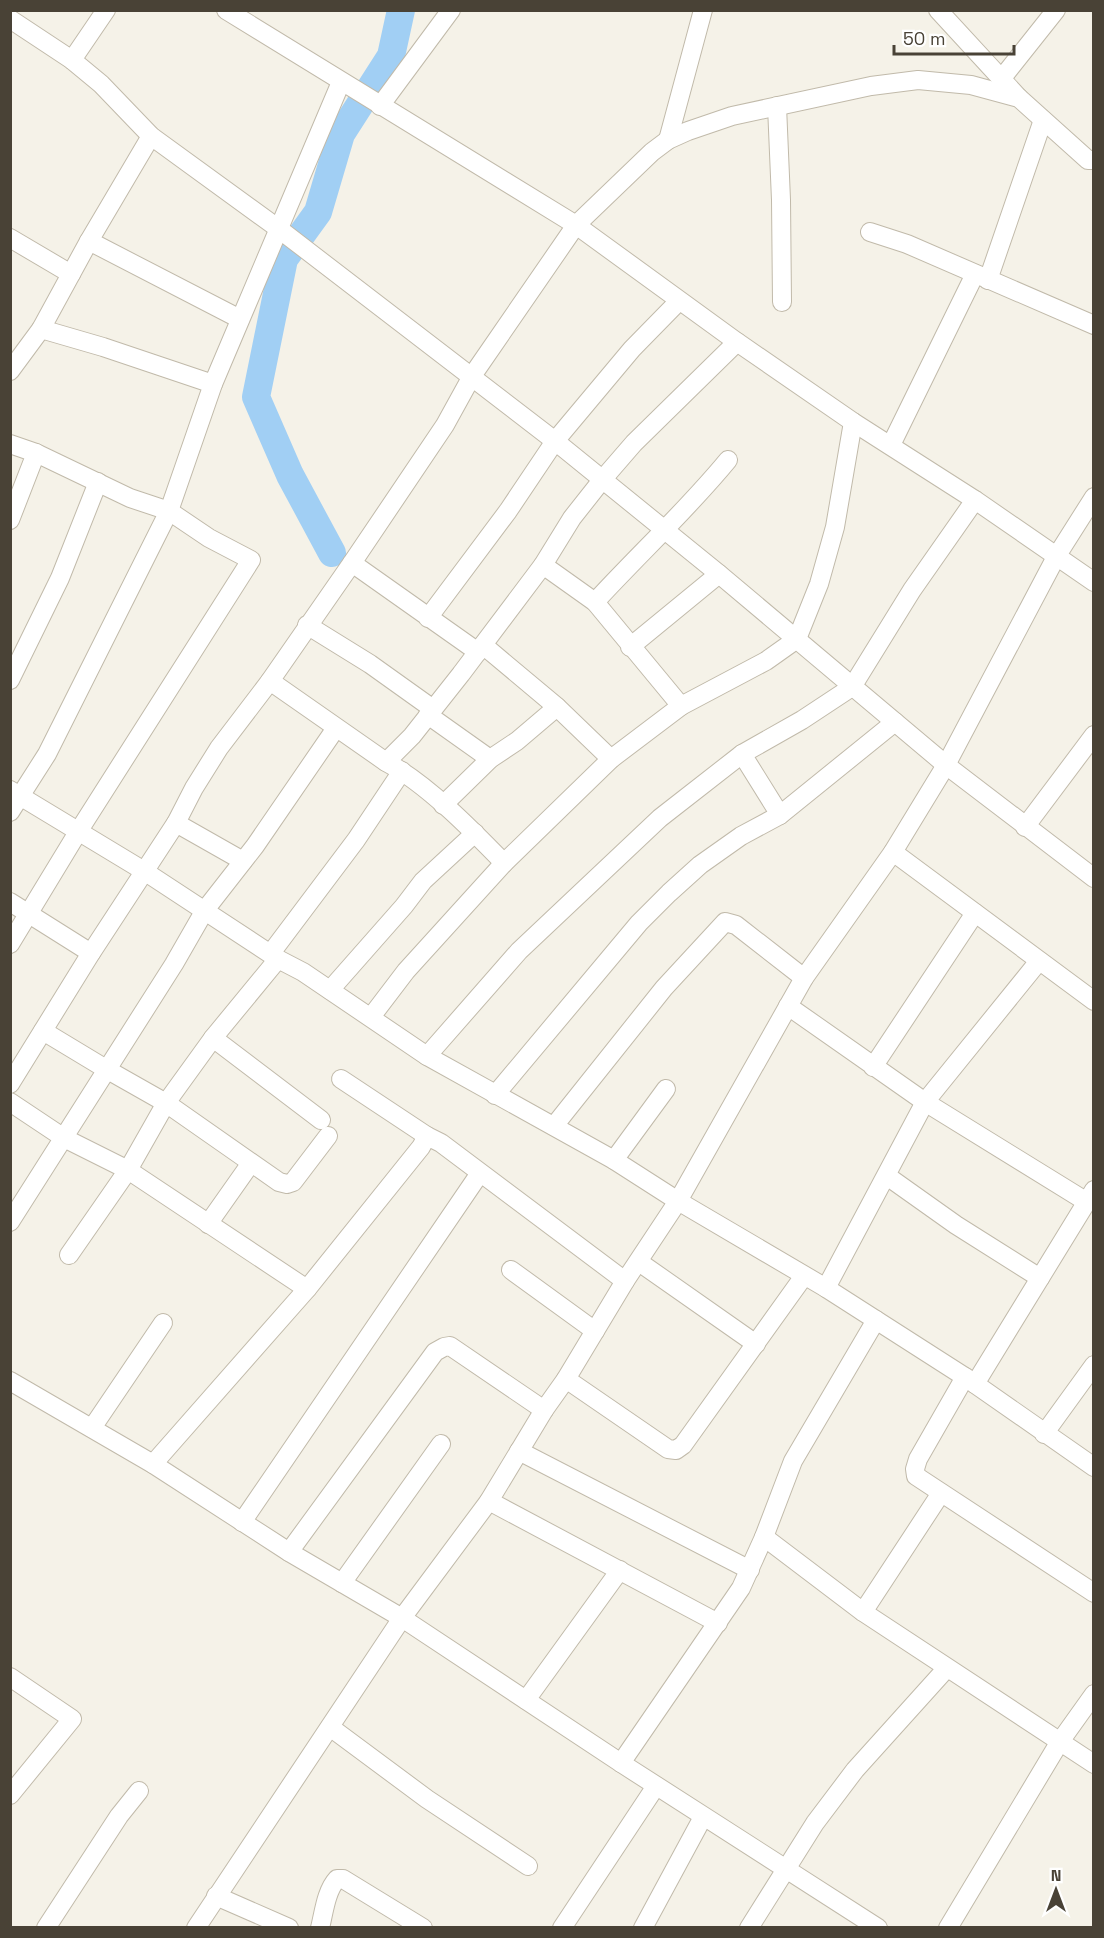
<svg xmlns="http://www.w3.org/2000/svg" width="1104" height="1938" font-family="'Space Grotesk',sans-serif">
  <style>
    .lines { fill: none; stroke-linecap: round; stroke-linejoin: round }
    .river { stroke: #a1cff4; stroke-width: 28 }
    .street-casing { stroke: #c1baaa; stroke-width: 20 }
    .street { stroke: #fff; stroke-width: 18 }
  </style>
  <rect width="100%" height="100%" fill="#f5f2e8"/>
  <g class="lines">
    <path class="river" d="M332 553 290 475 256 397 284 259 318 212 341 134 391 56 401 10"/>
    <defs>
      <g id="street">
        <path d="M226 10 576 225 737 342 853 422 975 500 1094 582"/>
        <path d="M938 10 1019 98"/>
        <path d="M10 19 72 60 101 84 151 136 279 229 555 441 719 574 946 765 1094 878"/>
        <path d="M72 60 106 10"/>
        <path d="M1002 78 1056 10"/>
        <path d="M380 106 451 10"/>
        <path d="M777 106 781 200 782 302"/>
        <path d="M668 140 703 10"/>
        <path d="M870 232 907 244 1094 325"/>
        <path d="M10 238 71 274"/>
        <path d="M89 241 240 319"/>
        <path d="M988 280 1043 120"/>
        <path d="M41 329 103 347 213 384"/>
        <path d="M10 371 41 329 89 241 151 136"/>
        <path d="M10 444 36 453 130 498 169 511 209 538 251 560 78 832 10 944"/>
        <path d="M891 445 975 274"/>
        <path d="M10 520 36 453"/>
        <path d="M352 563 478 652"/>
        <path d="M543 565 595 602 681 706"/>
        <path d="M595 602C639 554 687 510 728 460"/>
        <path d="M428 618 508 511 555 441 632 349 679 301"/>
        <path d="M307 625 370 664 433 709"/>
        <path d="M483 645 557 707 611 759"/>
        <path d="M630 647 719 574"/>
        <path d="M10 680 60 578 98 482"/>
        <path d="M270 681 386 762C427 784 472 830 504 863"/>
        <path d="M428 715 490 759"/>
        <path d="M742 754 780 815"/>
        <path d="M386 762 412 736 461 674 543 565 572 518 602 480 634 443 737 342"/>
        <path d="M10 790 144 871 278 959 303 972 427 1056 614 1160 678 1201 826 1288 965 1377 1094 1467"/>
        <path d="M443 805 490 759 517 741 557 707"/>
        <path d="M10 812 47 754 169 511 213 384 341 82"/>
        <path d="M176 823 243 861"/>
        <path d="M1025 827 1094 735"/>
        <path d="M893 852 1094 1001"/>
        <path d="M10 902 91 953"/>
        <path d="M271 953 356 840 402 771"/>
        <path d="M330 990 404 906 423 881 475 833"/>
        <path d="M788 1006 925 1102 1087 1202"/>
        <path d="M371 1017 406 971 504 863 611 759 681 706 766 661 797 639 819 584 835 527 853 422"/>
        <path d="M43 1031 106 1069 166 1103 279 1182 287 1184 293 1182 328 1136"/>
        <path d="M213 1038 321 1120"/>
        <path d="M427 1056 519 951 660 818 742 754 802 720 852 687 912 590 975 500"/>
        <path d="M873 1067 975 913"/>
        <path d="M341 1079 427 1136"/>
        <path d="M10 1084 91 953 176 823 194 788 219 748 270 681 352 563 445 425 472 376 576 225 652 152 668 140 688 131 732 116 871 86 918 80 971 85 1019 98 1088 160H1094"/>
        <path d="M495 1095 639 923 669 893 700 865 741 836 780 815 895 722"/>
        <path d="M10 1102 64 1138 128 1170 307 1289"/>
        <path d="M554 1126 664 988 725 922 736 925 804 978"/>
        <path d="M614 1160 666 1089"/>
        <path d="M887 1176 956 1225 1040 1278"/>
        <path d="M10 1222 174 964 205 910 255 846 336 728"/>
        <path d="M208 1224 251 1163"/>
        <path d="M69 1255 128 1170 166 1103 213 1038 278 959"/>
        <path d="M639 1262 756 1344"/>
        <path d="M511 1270 595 1331"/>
        <path d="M826 1288 925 1102 1039 961"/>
        <path d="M965 1377 918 1459 915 1469 916 1476 1094 1593"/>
        <path d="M566 1379 668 1449 676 1450 683 1445 804 1276"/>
        <path d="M10 1381 153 1464 289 1552 402 1618 621 1763 878 1928"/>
        <path d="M975 1384 1094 1190"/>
        <path d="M92 1428 163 1323"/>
        <path d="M1044 1434 1094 1365"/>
        <path d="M519 1451 750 1570"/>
        <path d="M153 1464 307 1289 421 1147 427 1136 441 1143 625 1281"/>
        <path d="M489 1501 718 1623"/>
        <path d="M242 1522 480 1173"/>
        <path d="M764 1537 863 1612 1094 1764"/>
        <path d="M289 1552 435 1352 444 1347 450 1346 544 1410"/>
        <path d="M342 1583 441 1444"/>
        <path d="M863 1612 941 1493"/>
        <path d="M10 1677 72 1719 10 1795"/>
        <path d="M526 1700 620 1570"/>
        <path d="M330 1727 427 1799 528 1866"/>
        <path d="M621 1763 741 1588 764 1537 793 1461 876 1320"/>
        <path d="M216 1896 289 1928"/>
        <path d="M46 1928 119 1816 139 1791"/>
        <path d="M196 1928 402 1618 489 1501 544 1410 566 1379 625 1281 678 1201 804 978 893 852 946 765 1056 557 1094 497"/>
        <path d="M320 1928C324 1912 326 1891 337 1879H343L423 1928"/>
        <path d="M562 1928 656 1786"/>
        <path d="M643 1928 703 1817"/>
        <path d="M749 1928 815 1823 855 1770 946 1669"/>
        <path d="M948 1928 1059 1743 1094 1694"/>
      </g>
    </defs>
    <use href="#street" class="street-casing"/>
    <use href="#street" class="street"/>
  </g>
  <rect width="1104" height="1938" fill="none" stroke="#494236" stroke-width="24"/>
  <g transform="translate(1056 1890)" stroke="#ffffff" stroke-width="4.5" paint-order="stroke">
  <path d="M0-4.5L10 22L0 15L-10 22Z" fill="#494236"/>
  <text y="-9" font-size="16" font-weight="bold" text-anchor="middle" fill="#494236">N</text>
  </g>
  <path d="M894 45v9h120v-9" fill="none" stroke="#494236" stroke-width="3"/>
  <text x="903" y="45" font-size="18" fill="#494236" stroke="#ffffff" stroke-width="4.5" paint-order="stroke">50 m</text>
</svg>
